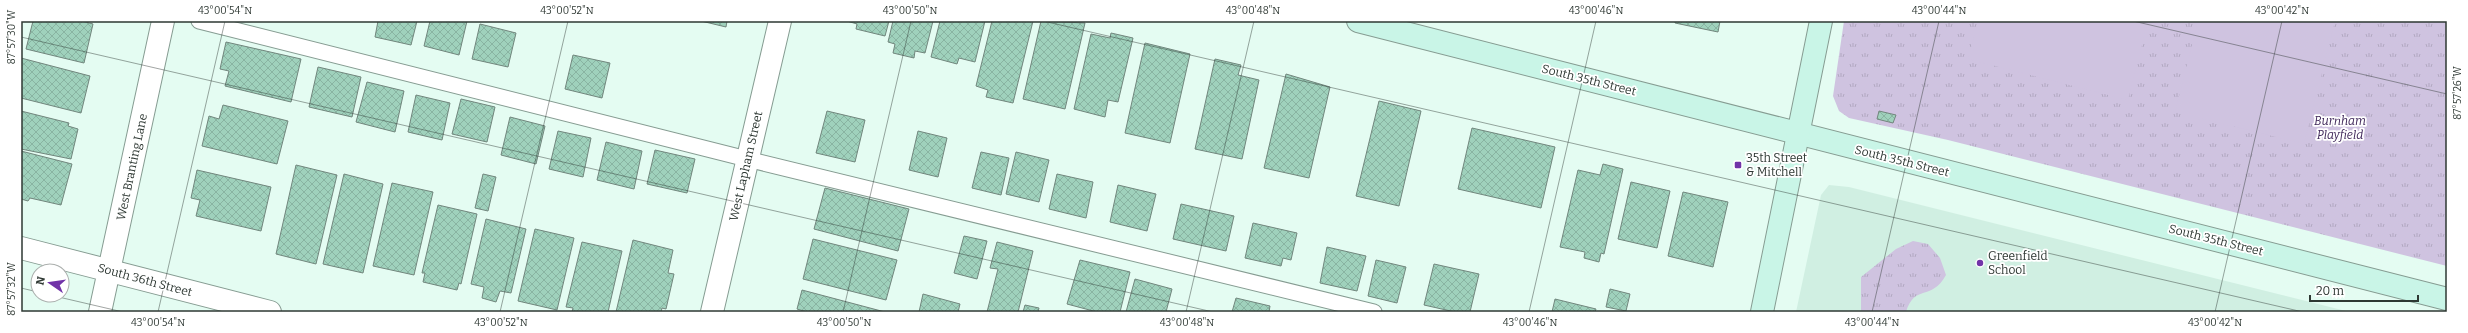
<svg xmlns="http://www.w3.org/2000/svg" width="2468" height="333" font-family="Bitter,serif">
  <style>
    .built { fill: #d0efe2 }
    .park { fill: url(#park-tufts) }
    .garden { fill: #cfc3e0 }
    .building { fill: url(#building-cross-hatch); stroke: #71867d }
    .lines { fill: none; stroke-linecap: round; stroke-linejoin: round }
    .lane-casing { stroke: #869c92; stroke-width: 17 }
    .street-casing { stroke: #869c92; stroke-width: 24 }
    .secondary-casing { stroke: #869c92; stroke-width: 24 }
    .lane { stroke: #fff; stroke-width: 15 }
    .street { stroke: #fff; stroke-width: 22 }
    .secondary { stroke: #c9f5e7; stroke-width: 22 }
    .ticks { fill: none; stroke: #2e3833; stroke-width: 1; stroke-opacity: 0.45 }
    .poi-dot { fill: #7133a8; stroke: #fff; stroke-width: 1.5 }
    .labels { text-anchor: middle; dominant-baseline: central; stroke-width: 3.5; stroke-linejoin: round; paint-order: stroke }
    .street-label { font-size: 12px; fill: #2e3833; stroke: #fff }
    .park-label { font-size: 12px; font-style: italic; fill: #3f2759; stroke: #fff }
    .poi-label { font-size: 12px; fill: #2e3833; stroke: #fff; text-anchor: start }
    .neatline { fill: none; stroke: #2e3833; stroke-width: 1.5 }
    .ticks-label { font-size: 10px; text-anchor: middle; fill: #2e3833 }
  </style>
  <defs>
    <pattern id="park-tufts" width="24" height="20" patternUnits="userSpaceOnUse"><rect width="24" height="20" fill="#cfc3e0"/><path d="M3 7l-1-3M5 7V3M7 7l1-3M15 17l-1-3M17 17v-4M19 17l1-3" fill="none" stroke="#b2a8c1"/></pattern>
    <pattern id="building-cross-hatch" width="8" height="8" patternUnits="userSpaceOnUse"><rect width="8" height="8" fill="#9fd1bc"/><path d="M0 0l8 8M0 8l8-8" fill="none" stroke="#89b4a2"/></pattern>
  </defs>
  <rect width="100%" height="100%" fill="#e4fcf2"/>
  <path class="built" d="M1829 185 1849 187 2350 312H1796L1821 195Z"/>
  <g class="park">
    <path d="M1844 21H2447V266L1948 140 1849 118 1839 111 1833 96Z"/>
    <path d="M1913 241 1928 244 1940 258 1946 275C1931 302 1915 283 1906 312H1861V277L1896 249Z"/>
  </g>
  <g class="garden">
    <path d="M1978 21H2148L2128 100 1968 59Z"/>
    <path d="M2198 21H2335L2304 144 2175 112Z"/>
  </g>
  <g class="building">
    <path d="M33 21H82L93 24 84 63 26 49Z"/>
    <path d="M378 21H417L411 45 375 37Z"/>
    <path d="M430 21H467L459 55 424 46Z"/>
    <path d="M701 21H727L726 27Z"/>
    <path d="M847 21H889L885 36 856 29 857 24Z"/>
    <path d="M893 21H933L925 53 915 51 914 58 893 53 895 44 888 42Z"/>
    <path d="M940 21H985L975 62 959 58 957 64 931 57Z"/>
    <path d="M992 21H1033L1013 103 986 97 988 90 976 86Z"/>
    <path d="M1041 21 1085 23 1065 109 1023 99Z"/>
    <path d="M1675 21H1720L1718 32 1675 23Z"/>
    <path d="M480 24 516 33 508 67 472 59Z"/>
    <path d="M1111 33 1133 38 1118 102 1108 100 1105 117 1074 109 1091 34 1110 38Z"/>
    <path d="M226 42 301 59 291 102 225 86 229 71 220 69Z"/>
    <path d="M1145 43 1190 54 1170 143 1125 133Z"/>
    <path d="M573 55 610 63 602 98 565 89Z"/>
    <path d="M21 58 90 76 81 113 21 98Z"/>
    <path d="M1215 59 1241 65 1238 75 1259 80 1242 159 1195 149Z"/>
    <path d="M318 67 361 77 352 117 309 107Z"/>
    <path d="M1286 74 1330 87 1309 178 1264 168Z"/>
    <path d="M367 82 404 91 395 132 356 122Z"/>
    <path d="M416 95 450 103 442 140 408 132Z"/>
    <path d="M461 99 495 107 487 142 452 134Z"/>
    <path d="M1379 101 1421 111 1399 206 1356 196Z"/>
    <path d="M223 105 288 121 277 164 202 146 209 116 219 119Z"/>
    <path d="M21 111 69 123 68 126 78 129 71 159 21 149Z"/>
    <path d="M827 111 865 120 855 162 816 153Z"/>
    <path d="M1879 111 1896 115 1893 123 1877 119Z"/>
    <path d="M510 117 545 126 536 164 501 155Z"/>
    <path d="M1472 128 1555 147 1541 208 1458 189Z"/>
    <path d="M558 131 591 138 583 177 549 169Z"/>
    <path d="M918 131 947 138 938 177 909 170Z"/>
    <path d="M606 142 642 151 634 189 597 180Z"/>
    <path d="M655 150 695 159 687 193 647 184Z"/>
    <path d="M21 151 72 164 61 205 30 198 28 201 21 199Z"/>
    <path d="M981 152 1009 158 1001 195 972 188Z"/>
    <path d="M1016 152 1049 160 1039 202 1006 194Z"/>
    <path d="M1603 164 1623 169 1604 254 1601 253 1599 262 1584 258 1585 252 1560 247 1578 170 1600 175Z"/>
    <path d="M296 165 337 175 316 264 276 254Z"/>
    <path d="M197 170 271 187 261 231 196 216 200 200 191 198Z"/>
    <path d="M344 174 383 184 363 273 323 264Z"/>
    <path d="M483 174 496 177 488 211 475 208Z"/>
    <path d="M1057 174 1093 182 1086 218 1049 209Z"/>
    <path d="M1631 182 1670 191 1657 248 1618 239Z"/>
    <path d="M392 183 433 192 414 275 373 266Z"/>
    <path d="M1118 185 1156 194 1147 231 1110 222Z"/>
    <path d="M825 188 909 209 898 251 814 229Z"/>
    <path d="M1683 192 1728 202 1713 267 1668 256Z"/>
    <path d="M1181 204 1234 216 1226 251 1173 239Z"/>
    <path d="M438 205 477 214 461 284 459 283 457 290 423 282 425 273H422Z"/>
    <path d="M486 219 526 229 511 293 500 291 496 302 482 298 484 287 471 284Z"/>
    <path d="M1253 223 1297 233 1291 260 1283 258 1281 266 1245 258Z"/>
    <path d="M535 229 574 238 557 310 518 301Z"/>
    <path d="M964 236 987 241 977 279 954 273Z"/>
    <path d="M813 239 897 260 886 300 803 279Z"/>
    <path d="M633 240 673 250 668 273 674 274 666 309 662 308 661 312H616Z"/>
    <path d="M582 242 622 251 608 312H572L573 308 566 307Z"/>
    <path d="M997 242 1033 251 1018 312H987L998 269 990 268Z"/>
    <path d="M1327 247 1366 256 1357 291 1320 283Z"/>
    <path d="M1080 260 1130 272 1120 312H1097L1067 304Z"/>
    <path d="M1376 260 1406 267 1397 303 1368 296Z"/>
    <path d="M1434 264 1479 274 1470 312H1455L1424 305Z"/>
    <path d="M1135 279 1172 289 1166 312H1126Z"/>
    <path d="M1610 289 1630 294 1626 311 1606 307Z"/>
    <path d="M802 290 885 312H807L797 309Z"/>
    <path d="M923 294 960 304 958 312H919Z"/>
    <path d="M1236 298 1270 306 1269 312H1232Z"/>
    <path d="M1555 299 1596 309 1595 312H1552Z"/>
    <path d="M1025 305 1039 308 1038 312H1023Z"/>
  </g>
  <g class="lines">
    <defs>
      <path id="lane" d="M199 21 747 159 1374 312"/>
      <g id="street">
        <path d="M21 248 270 312"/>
        <path d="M100 312 163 21"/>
        <path d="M712 312 780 21"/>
      </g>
      <g id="secondary">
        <path d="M1358 21 2447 299"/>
        <path d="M1762 312 1821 21"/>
      </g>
    </defs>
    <use href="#lane" class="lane-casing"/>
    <use href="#street" class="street-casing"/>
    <use href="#secondary" class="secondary-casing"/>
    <use href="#lane" class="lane"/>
    <use href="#street" class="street"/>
    <use href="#secondary" class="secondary"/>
  </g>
  <path class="ticks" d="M1043 21 2303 312M2133 21 2447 94M21 37 1213 312M21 288 38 292M50 295 123 312M158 312 225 21M500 312 568 21M843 312 911 21M1186 312 1254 21M1529 312 1596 21M1872 312 1939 21M2215 312 2282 21"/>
  <g class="poi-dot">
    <rect x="1734" y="161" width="8" height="8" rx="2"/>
    <circle cx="1980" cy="263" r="4"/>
  </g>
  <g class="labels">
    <g class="street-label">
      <text transform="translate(1589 80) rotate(14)">South 35th Street</text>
      <text transform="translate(1902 161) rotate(14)">South 35th Street</text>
      <text transform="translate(746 166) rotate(-77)">West Lapham Street</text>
      <text transform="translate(132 167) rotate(-78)">West Branting Lane</text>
      <text transform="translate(2216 240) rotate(14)">South 35th Street</text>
      <text transform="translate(145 280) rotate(15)">South 36th Street</text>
    </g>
    <g class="park-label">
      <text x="2340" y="121">Burnham<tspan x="2340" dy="14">Playfield</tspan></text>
    </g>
    <g class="poi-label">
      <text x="1746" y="158">35th Street<tspan x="1746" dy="14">&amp; Mitchell</tspan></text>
      <text x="1988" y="256">Greenfield<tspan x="1988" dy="14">School</tspan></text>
    </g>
  </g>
  <rect width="2468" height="333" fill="none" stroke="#ffffff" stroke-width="44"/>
  <g transform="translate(50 283) rotate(283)"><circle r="19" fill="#ffffff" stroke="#abafad"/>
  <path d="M0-3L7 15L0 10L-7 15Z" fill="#7133a8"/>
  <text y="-6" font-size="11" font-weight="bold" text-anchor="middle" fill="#2e3833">N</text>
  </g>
  <path d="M2310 295v6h108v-6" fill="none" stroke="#2e3833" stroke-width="2"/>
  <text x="2316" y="295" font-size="12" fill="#2e3833" stroke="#ffffff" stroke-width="3" paint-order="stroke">20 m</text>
  <rect x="22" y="22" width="2424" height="289" class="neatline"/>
  <g class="ticks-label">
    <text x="225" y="14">43°00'54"N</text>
    <text x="567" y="14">43°00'52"N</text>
    <text x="910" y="14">43°00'50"N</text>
    <text x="1253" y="14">43°00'48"N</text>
    <text x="1596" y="14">43°00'46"N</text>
    <text x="1939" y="14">43°00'44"N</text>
    <text x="2282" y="14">43°00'42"N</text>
    <text transform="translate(11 37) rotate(-90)" y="4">87°57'30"W</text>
    <text transform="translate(2457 93) rotate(-90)" y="4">87°57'26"W</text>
    <text transform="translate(11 289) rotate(-90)" y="4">87°57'32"W</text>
    <text x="158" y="326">43°00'54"N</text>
    <text x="501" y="326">43°00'52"N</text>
    <text x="844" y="326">43°00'50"N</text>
    <text x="1187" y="326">43°00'48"N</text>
    <text x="1530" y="326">43°00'46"N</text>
    <text x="1872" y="326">43°00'44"N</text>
    <text x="2215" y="326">43°00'42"N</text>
  </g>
</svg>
